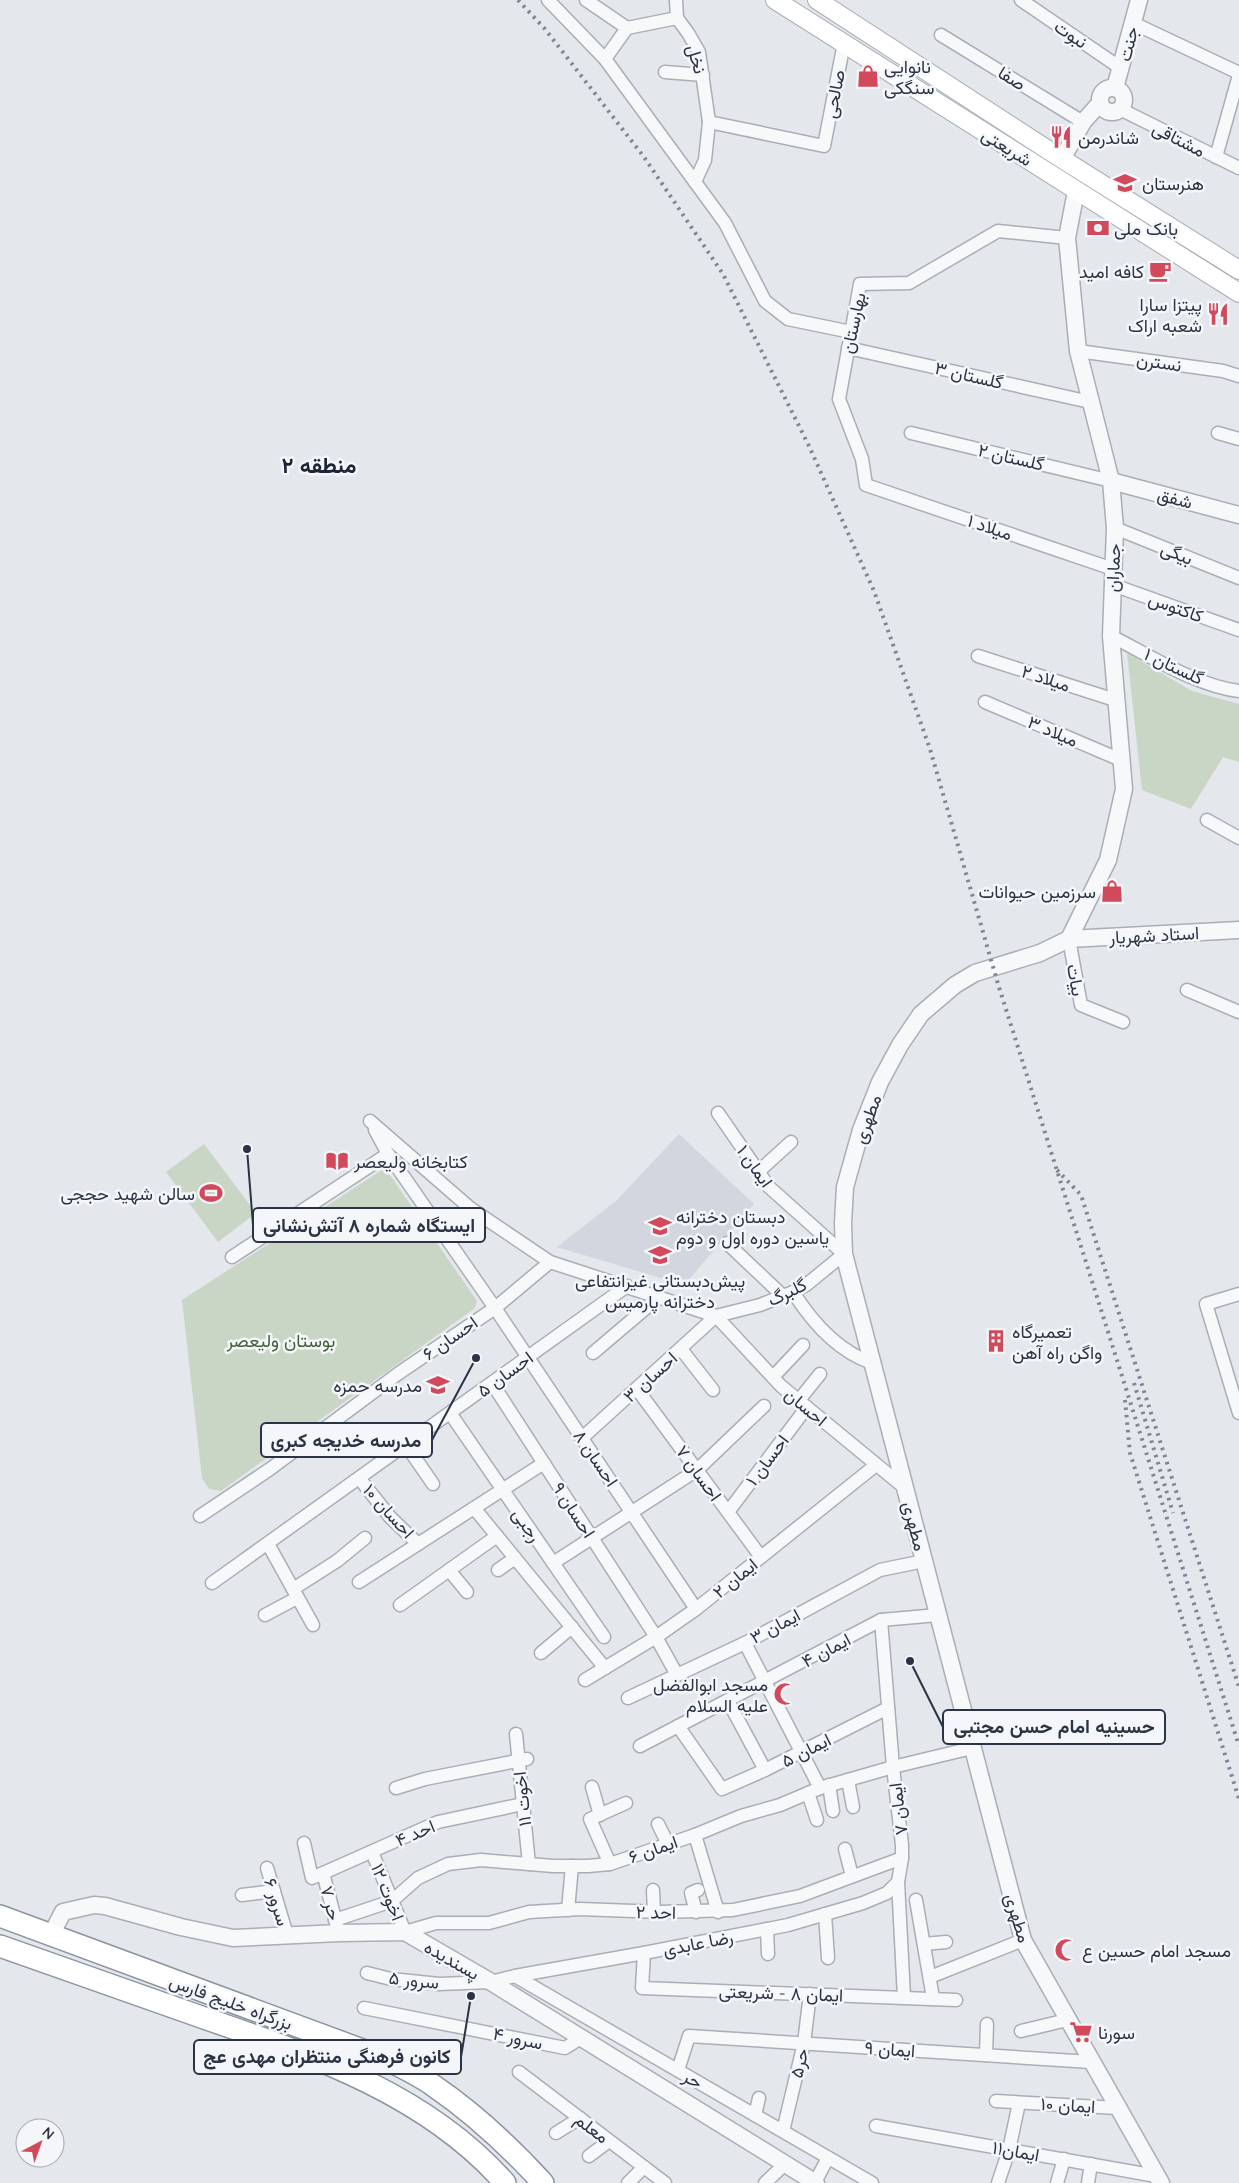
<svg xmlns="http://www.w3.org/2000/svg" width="1239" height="2183" font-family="Quicksand,Vazirmatn,sans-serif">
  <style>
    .built { fill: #d2d6de }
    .green { fill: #c9d6c5 }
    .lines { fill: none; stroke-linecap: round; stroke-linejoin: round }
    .minor-casing { stroke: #a9aeb7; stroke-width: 15 }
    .tertiary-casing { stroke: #a9aeb7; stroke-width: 19 }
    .secondary-casing { stroke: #a9aeb7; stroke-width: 20 }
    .trunk-casing { stroke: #8b94a3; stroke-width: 24 }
    .minor { stroke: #f7f8fa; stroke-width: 12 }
    .tertiary { stroke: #f7f8fa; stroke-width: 16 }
    .secondary { stroke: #fff; stroke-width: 18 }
    .trunk { stroke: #fff; stroke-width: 21 }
    .rail { stroke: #7d8696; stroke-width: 4; stroke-dasharray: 2.5 5; stroke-linecap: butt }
    .labels { text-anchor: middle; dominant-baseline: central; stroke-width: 5; stroke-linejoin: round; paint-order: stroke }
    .street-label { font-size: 18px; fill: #2b3445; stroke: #f4f6f9 }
    .poi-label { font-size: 18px; fill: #2b3445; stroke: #f4f6f9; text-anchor: start }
    .park-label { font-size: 18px; fill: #3f6138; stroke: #f4f6f9 }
    .district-label { font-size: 22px; font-weight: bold; fill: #1d2536; stroke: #f4f6f9 }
    .leader { fill: none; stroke: #2b3445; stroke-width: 2 }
    .callout-dot { fill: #2b3445; stroke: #f4f6f9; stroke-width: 2 }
    .callout { fill: #f4f6f9; stroke: #2b3445; stroke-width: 2 }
    .callout-label { font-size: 19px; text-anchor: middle; font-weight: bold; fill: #2b3445 }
  </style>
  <rect width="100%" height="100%" fill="#e4e7ec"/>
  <path class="built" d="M679 1134 754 1204 684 1285 557 1247 617 1200Z"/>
  <g class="green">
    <path d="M1127 653 1192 691 1239 704V762L1223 757 1191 809 1142 790Z"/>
    <path d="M204 1144 256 1213 218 1242 166 1172Z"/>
    <path d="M385 1168 477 1301 475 1308 221 1491 209 1489 202 1478 182 1300Z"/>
  </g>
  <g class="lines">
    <defs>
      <g id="minor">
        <path d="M548 0 605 59 725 223 765 301 788 319 851 332"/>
        <path d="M586 0 627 28"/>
        <path d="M676 0 677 18 688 33 699 52 709 122 705 160 695 182"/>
        <path d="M1021 0 1122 69"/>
        <path d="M1133 23 1239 73"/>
        <path d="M941 35 1083 122"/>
        <path d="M605 59 627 28 677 18"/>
        <path d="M665 72 703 75"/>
        <path d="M1120 109 1239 168"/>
        <path d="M709 122 824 146 844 43"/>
        <path d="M1216 157 1239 75"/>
        <path d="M1067 238 998 231 909 283 860 284 839 399 862 459 866 485 1113 569"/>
        <path d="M848 348 1090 402"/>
        <path d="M1078 351 1223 371 1239 376"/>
        <path d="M911 433 1111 481"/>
        <path d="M1218 433 1239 439"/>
        <path d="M1115 528 1239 578"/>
        <path d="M1113 585 1239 630"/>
        <path d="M1111 636C1149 655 1196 686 1239 691"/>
        <path d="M978 656 1115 700"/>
        <path d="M985 702 1121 760"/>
        <path d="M1207 820 1239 838"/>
        <path d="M1069 939 1081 1005 1123 1022"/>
        <path d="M1187 990 1239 1012"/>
        <path d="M370 1121 470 1208 550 1262 716 1316 760 1305 793 1292 806 1285 844 1254 769 1187 718 1113"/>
        <path d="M375 1130 388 1154 495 1308 696 1609"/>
        <path d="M758 1172 791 1142"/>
        <path d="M727 1243 783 1296"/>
        <path d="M232 1257 388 1154"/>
        <path d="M793 1292C812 1322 837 1351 872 1363"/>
        <path d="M1239 1294 1206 1304 1239 1413"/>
        <path d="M681 1349 713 1390"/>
        <path d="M593 1353 659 1297"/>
        <path d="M773 1377 803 1345"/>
        <path d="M492 1383 656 1637 677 1675"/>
        <path d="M637 1389 761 1557"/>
        <path d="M799 1400 820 1374"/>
        <path d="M450 1413 604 1637"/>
        <path d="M582 1438 716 1316 781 1386 905 1488"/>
        <path d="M406 1445 433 1484"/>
        <path d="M359 1478 390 1517 418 1544"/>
        <path d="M474 1508 605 1668"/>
        <path d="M728 1512 807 1407"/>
        <path d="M200 1516 270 1469 399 1373 495 1308 550 1262"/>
        <path d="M268 1544 313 1625"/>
        <path d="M553 1563 697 1470 764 1406"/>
        <path d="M449 1570 467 1592"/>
        <path d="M498 1570 515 1558"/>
        <path d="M359 1582 544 1463"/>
        <path d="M212 1583 627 1286"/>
        <path d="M293 1589 337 1561 365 1538"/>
        <path d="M400 1605 497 1536"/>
        <path d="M265 1615 297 1598"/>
        <path d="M881 1620 893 1767 902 1845V1858L898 1882 904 1997"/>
        <path d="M745 1643 820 1788"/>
        <path d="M541 1653 572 1627"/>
        <path d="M585 1680 656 1637 696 1609 876 1465"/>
        <path d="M628 1698 745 1643 880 1570 924 1561"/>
        <path d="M728 1701 765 1770"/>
        <path d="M678 1726 722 1789 765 1770 888 1708"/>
        <path d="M516 1734 529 1864"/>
        <path d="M640 1746 881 1620 938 1615"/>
        <path d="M848 1780 853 1807"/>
        <path d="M829 1785 833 1811"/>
        <path d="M592 1787 600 1815"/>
        <path d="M396 1788 425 1779 527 1759"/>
        <path d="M808 1793 817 1820"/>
        <path d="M658 1824 668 1844"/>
        <path d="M695 1835 718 1912"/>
        <path d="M304 1843 312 1878 438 1822 523 1804"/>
        <path d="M845 1849 852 1876"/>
        <path d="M372 1852 405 1932 436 1923H489L529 1912 580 1909 660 1912 733 1910 800 1896 902 1858"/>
        <path d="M610 1864 590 1819 626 1803"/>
        <path d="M267 1868 287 1935"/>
        <path d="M323 1873 337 1926"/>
        <path d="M653 1890 654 1912"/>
        <path d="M242 1895 274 1891"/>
        <path d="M916 1900 933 1998"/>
        <path d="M568 1910 572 1866"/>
        <path d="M696 1912 691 1893 698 1890"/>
        <path d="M825 1914 828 1958"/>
        <path d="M335 1920 392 1901 418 1878 448 1864 481 1860 553 1866H588L610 1864 695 1835 741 1816 780 1805 820 1788 893 1767 972 1748"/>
        <path d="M767 1929 768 1954"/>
        <path d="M924 1944 946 1942"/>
        <path d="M644 1953 642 1988 956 2000"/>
        <path d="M367 1973 391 1979 439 1984 491 1982 515 1976 644 1953 788 1925 863 1903 887 1893 898 1882"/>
        <path d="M515 1976 872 2183"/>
        <path d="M930 1977 1023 1940"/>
        <path d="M364 2008 565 2048 581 2038"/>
        <path d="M1021 2031 1067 2020"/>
        <path d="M986 2055 987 2024"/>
        <path d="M678 2070 689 2036 1091 2062"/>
        <path d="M519 2072 665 2183"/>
        <path d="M996 2101 1117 2108"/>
        <path d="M755 2115 759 2098"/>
        <path d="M876 2126 1156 2176"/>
        <path d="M783 2131 804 2043 810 1994"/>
        <path d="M556 2133 580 2118"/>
        <path d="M589 2156 609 2141"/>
        <path d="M815 2182 828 2158"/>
        <path d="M628 2183 644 2167"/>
        <path d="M765 2183 785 2164"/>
        <path d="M998 2183 1009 2150 1019 2103"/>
        <path d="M1057 2183 1064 2159"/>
        <path d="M1088 2183 1091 2164"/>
      </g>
      <g id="tertiary">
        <circle cx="1112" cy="100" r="12"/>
        <path d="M1115 88 1139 0"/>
        <path d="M1062 159 1083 122 1100 103"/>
        <path d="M1111 481 1239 515"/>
        <path d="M1069 939 1108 860 1124 789 1111 636 1115 528 1111 481 1078 351 1067 238 1076 191"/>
        <path d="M51 1935 63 1912 94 1905 105 1906 181 1927 233 1938 339 1933 405 1932 491 1982 816 2183"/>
        <path d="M1161 2183 1023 1940 844 1254 843 1223 845 1187 861 1130 880 1082 900 1045 921 1014 955 985 975 973 1040 953 1069 939 1239 930"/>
      </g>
      <g id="secondary">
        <path d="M775 0 1239 293"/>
        <path d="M817 0 1062 159 1239 270"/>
      </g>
      <g id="trunk">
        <path d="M0 1916 384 2058C401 2067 419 2075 434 2086 475 2114 510 2147 543 2183"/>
        <path d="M0 1946C69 1971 138 1994 207 2019 314 2056 428 2095 505 2183"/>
      </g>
    </defs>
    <use href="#minor" class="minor-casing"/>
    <use href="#tertiary" class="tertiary-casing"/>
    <use href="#secondary" class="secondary-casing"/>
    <use href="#trunk" class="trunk-casing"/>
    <use href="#minor" class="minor"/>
    <use href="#tertiary" class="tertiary"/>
    <use href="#secondary" class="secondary"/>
    <use href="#trunk" class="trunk"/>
    <g class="rail">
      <path d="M518 0 545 29 644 157 723 274 809 446 874 591 930 749 998 984 1239 1746"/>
      <path d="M1057 1170 1081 1195 1239 1687"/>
      <path d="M1134 1383 1173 1513"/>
      <path d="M1125 1400 1130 1453 1239 1799"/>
    </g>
  </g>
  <defs>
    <symbol id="shop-bare" viewBox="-9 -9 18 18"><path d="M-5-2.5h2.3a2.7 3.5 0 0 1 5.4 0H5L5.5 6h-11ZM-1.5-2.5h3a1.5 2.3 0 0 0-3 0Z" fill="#d1495b" stroke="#f4f6f9" stroke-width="2.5" paint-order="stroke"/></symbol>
    <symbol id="restaurant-bare" viewBox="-9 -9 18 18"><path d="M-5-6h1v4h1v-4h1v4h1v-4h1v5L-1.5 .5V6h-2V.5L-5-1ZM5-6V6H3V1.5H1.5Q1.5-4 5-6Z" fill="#d1495b" stroke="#f4f6f9" stroke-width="2.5" paint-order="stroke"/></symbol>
    <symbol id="school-bare" viewBox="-9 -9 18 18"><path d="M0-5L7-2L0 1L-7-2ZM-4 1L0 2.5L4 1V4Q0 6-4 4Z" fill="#d1495b" stroke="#f4f6f9" stroke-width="2.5" paint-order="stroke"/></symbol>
    <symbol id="bank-bare" viewBox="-9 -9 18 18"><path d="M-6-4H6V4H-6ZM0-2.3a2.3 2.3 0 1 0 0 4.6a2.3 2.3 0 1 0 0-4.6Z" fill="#d1495b" stroke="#f4f6f9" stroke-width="2.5" paint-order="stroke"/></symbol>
    <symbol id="cafe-bare" viewBox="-9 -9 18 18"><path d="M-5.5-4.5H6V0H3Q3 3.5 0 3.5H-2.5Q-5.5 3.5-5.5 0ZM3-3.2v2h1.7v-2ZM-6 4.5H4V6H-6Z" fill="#d1495b" stroke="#f4f6f9" stroke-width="2.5" paint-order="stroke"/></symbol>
    <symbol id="library-bare" viewBox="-9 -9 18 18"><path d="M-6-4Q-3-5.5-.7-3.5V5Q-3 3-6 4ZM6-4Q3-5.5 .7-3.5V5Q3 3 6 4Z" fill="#d1495b" stroke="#f4f6f9" stroke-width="2.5" paint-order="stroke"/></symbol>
    <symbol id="stadium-bare" viewBox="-9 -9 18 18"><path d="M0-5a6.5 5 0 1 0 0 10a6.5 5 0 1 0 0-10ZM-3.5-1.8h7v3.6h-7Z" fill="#d1495b" stroke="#f4f6f9" stroke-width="2.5" paint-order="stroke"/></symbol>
    <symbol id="building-bare" viewBox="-9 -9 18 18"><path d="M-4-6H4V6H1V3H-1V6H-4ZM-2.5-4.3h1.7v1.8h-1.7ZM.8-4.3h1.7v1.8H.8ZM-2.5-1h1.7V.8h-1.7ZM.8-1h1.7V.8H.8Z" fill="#d1495b" stroke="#f4f6f9" stroke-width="2.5" paint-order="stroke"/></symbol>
    <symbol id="mosque-bare" viewBox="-9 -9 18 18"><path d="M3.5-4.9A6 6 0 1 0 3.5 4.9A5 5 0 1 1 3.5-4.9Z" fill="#d1495b" stroke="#f4f6f9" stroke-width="2.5" paint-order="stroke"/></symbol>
    <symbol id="supermarket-bare" viewBox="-9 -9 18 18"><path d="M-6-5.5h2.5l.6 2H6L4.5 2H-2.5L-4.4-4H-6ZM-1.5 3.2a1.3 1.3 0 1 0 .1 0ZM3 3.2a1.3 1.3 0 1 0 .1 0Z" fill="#d1495b" stroke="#f4f6f9" stroke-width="2.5" paint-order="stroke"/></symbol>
  </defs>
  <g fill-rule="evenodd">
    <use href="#shop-bare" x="852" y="60" width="32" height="32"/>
    <use href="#restaurant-bare" x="1045" y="121" width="32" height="32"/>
    <use href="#school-bare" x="1109" y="167" width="32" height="32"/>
    <use href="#bank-bare" x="1082" y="212" width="32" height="32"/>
    <use href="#cafe-bare" x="1144" y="255" width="32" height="32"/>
    <use href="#restaurant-bare" x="1202" y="298" width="32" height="32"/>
    <use href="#shop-bare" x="1096" y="875" width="32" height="32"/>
    <use href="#library-bare" x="321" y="1145" width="32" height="32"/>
    <use href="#stadium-bare" x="195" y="1177" width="32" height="32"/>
    <use href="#school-bare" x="644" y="1210" width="32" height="32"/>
    <use href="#school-bare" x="644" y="1239" width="32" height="32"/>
    <use href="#building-bare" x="980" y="1325" width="32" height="32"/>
    <use href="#school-bare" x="422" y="1369" width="32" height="32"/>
    <use href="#mosque-bare" x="769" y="1678" width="32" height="32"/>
    <use href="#mosque-bare" x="1050" y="1934" width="32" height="32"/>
    <use href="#supermarket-bare" x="1065" y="2016" width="32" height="32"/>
  </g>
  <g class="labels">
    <g class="street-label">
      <text transform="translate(1071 34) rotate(34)">نبوت</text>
      <text transform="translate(1128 44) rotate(-76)">جنت</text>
      <text transform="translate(697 59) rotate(73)">نخل</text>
      <text transform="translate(1012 78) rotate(32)">صفا</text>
      <text transform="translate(834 94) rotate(-79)">صالحی</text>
      <text transform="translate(1179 139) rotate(27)">مشتاقی</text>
      <text transform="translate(1007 147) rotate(32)">شریعتی</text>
      <text transform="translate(853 323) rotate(-78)">بهارستان</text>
      <text transform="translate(1159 362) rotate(8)">نسترن</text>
      <text transform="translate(969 375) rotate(13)">گلستان ۳</text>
      <text transform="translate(1011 457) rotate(13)">گلستان ۲</text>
      <text transform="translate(1175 498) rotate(15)">شفق</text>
      <text transform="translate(990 527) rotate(19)">میلاد ۱</text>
      <text transform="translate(1177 553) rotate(22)">بیگی</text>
      <text transform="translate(1113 568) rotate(-88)">جماران</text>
      <text transform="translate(1176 607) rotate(20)">کاکتوس</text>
      <text transform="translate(1174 666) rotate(25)">گلستان ۱</text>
      <text transform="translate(1046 678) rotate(18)">میلاد ۲</text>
      <text transform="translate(1053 731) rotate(23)">میلاد ۳</text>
      <text transform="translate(1154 935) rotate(-3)">استاد شهریار</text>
      <text transform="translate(1076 980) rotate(80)">بیات</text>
      <text transform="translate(867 1119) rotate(-70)">مطهری</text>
      <text transform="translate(755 1166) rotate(54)">ایمان ۱</text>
      <text transform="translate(787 1292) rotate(-26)">گلبرگ</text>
      <text transform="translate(450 1338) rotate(-35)">احسان ۶</text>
      <text transform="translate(505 1374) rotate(-36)">احسان ۵</text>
      <text transform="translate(650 1377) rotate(-42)">احسان ۳</text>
      <text transform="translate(806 1407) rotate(40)">احسان</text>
      <text transform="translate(596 1458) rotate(56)">احسان ۸</text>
      <text transform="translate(767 1460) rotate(-53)">احسان ۱</text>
      <text transform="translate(699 1473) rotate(54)">احسان ۷</text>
      <text transform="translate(574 1510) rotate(57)">احسان ۹</text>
      <text transform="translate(389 1511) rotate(48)">احسان ۱۰</text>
      <text transform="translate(527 1525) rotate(56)">رجبی</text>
      <text transform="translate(915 1526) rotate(76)">مطهری</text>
      <text transform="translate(735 1578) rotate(-39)">ایمان ۲</text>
      <text transform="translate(775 1626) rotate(-28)">ایمان ۳</text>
      <text transform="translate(826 1650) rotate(-28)">ایمان ۴</text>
      <text transform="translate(806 1750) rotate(-27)">ایمان ۵</text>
      <text transform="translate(522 1799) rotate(-96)">اخوت ۱۱</text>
      <text transform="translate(898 1809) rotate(-97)">ایمان ۷</text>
      <text transform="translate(415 1833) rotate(-23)">احد ۴</text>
      <text transform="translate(653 1849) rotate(-19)">ایمان ۶</text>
      <text transform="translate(388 1892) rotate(68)">اخوت ۱۲</text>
      <text transform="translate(277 1902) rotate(73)">سرور ۶</text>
      <text transform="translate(331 1903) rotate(75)">حر ۷</text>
      <text transform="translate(656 1912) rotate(1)">احد ۲</text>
      <text transform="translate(1018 1918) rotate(73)">مطهری</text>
      <text transform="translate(698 1943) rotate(-11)">رضا عابدی</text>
      <text transform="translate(452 1960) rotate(30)">پسندیده</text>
      <text transform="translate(414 1980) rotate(6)">سرور ۵</text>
      <text transform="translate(781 1993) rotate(2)">ایمان ۸ - شریعتی</text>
      <text transform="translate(231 2002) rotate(20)">بزرگراه خلیج فارس</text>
      <text transform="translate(518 2038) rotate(12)">سرور ۴</text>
      <text transform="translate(890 2049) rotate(4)">ایمان ۹</text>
      <text transform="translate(799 2063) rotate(-77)">حر۵</text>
      <text transform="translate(693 2079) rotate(30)">حر</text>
      <text transform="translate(1068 2105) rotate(3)">ایمان ۱۰</text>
      <text transform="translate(592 2128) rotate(37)">معلم</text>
      <text transform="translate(1016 2151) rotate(10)">ایمان۱۱</text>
    </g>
    <g class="poi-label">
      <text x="884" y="66">نانوایی<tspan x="884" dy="21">سنگکی</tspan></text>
      <text x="1078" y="137">شاندرمن</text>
      <text x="1142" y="183">هنرستان</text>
      <text x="1114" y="228">بانک ملی</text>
      <text x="1144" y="271" text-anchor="end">کافه امید</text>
      <text x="1202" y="304" text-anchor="end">پیتزا سارا<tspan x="1202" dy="21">شعبه اراک</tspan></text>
      <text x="1096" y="891" text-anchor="end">سرزمین حیوانات</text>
      <text x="354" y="1161">کتابخانه ولیعصر</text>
      <text x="195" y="1193" text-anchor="end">سالن شهید حججی</text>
      <text x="676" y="1216">دبستان دخترانه<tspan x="676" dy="21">یاسین دوره اول و دوم</tspan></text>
      <text x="660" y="1280" text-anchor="middle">پیش‌دبستانی غیرانتفاعی<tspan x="660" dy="21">دخترانه پارمیس</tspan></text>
      <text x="1012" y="1331">تعمیرگاه<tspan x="1012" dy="21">واگن راه آهن</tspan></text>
      <text x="422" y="1385" text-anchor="end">مدرسه حمزه</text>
      <text x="768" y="1684" text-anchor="end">مسجد ابوالفضل<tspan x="768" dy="21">علیه السلام</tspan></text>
      <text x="1082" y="1950">مسجد امام حسین ع</text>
      <text x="1098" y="2032">سورنا</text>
    </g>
    <g class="park-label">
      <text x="281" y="1340">بوستان ولیعصر</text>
    </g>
    <g class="district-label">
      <text x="319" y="465">منطقه ۲</text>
    </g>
  </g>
  <path class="leader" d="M247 1149L253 1225M476 1358L432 1440M910 1661L943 1727M471 1996L461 2057"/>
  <g class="callout-dot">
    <circle cx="247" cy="1149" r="5"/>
    <circle cx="476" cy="1358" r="5"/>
    <circle cx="910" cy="1661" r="5"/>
    <circle cx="471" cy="1996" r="5"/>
  </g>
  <g class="callout">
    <rect x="253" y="1208" width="232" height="34" rx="5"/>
    <rect x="261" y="1423" width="171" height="34" rx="5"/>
    <rect x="943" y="1710" width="222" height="34" rx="5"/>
    <rect x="194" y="2040" width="267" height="34" rx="5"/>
  </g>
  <g class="callout-label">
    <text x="369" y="1232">ایستگاه شماره ۸ آتش‌نشانی</text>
    <text x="346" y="1447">مدرسه خدیجه کبری</text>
    <text x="1054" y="1733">حسینیه امام حسن مجتبی</text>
    <text x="327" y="2063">کانون فرهنگی منتظران مهدی عج</text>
  </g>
  <g transform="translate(40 2143) rotate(41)"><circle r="24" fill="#f4f6f9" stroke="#a4a8b1"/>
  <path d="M0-4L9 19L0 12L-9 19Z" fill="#d1495b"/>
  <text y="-8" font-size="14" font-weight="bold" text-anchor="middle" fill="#2b3445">N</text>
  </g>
</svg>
